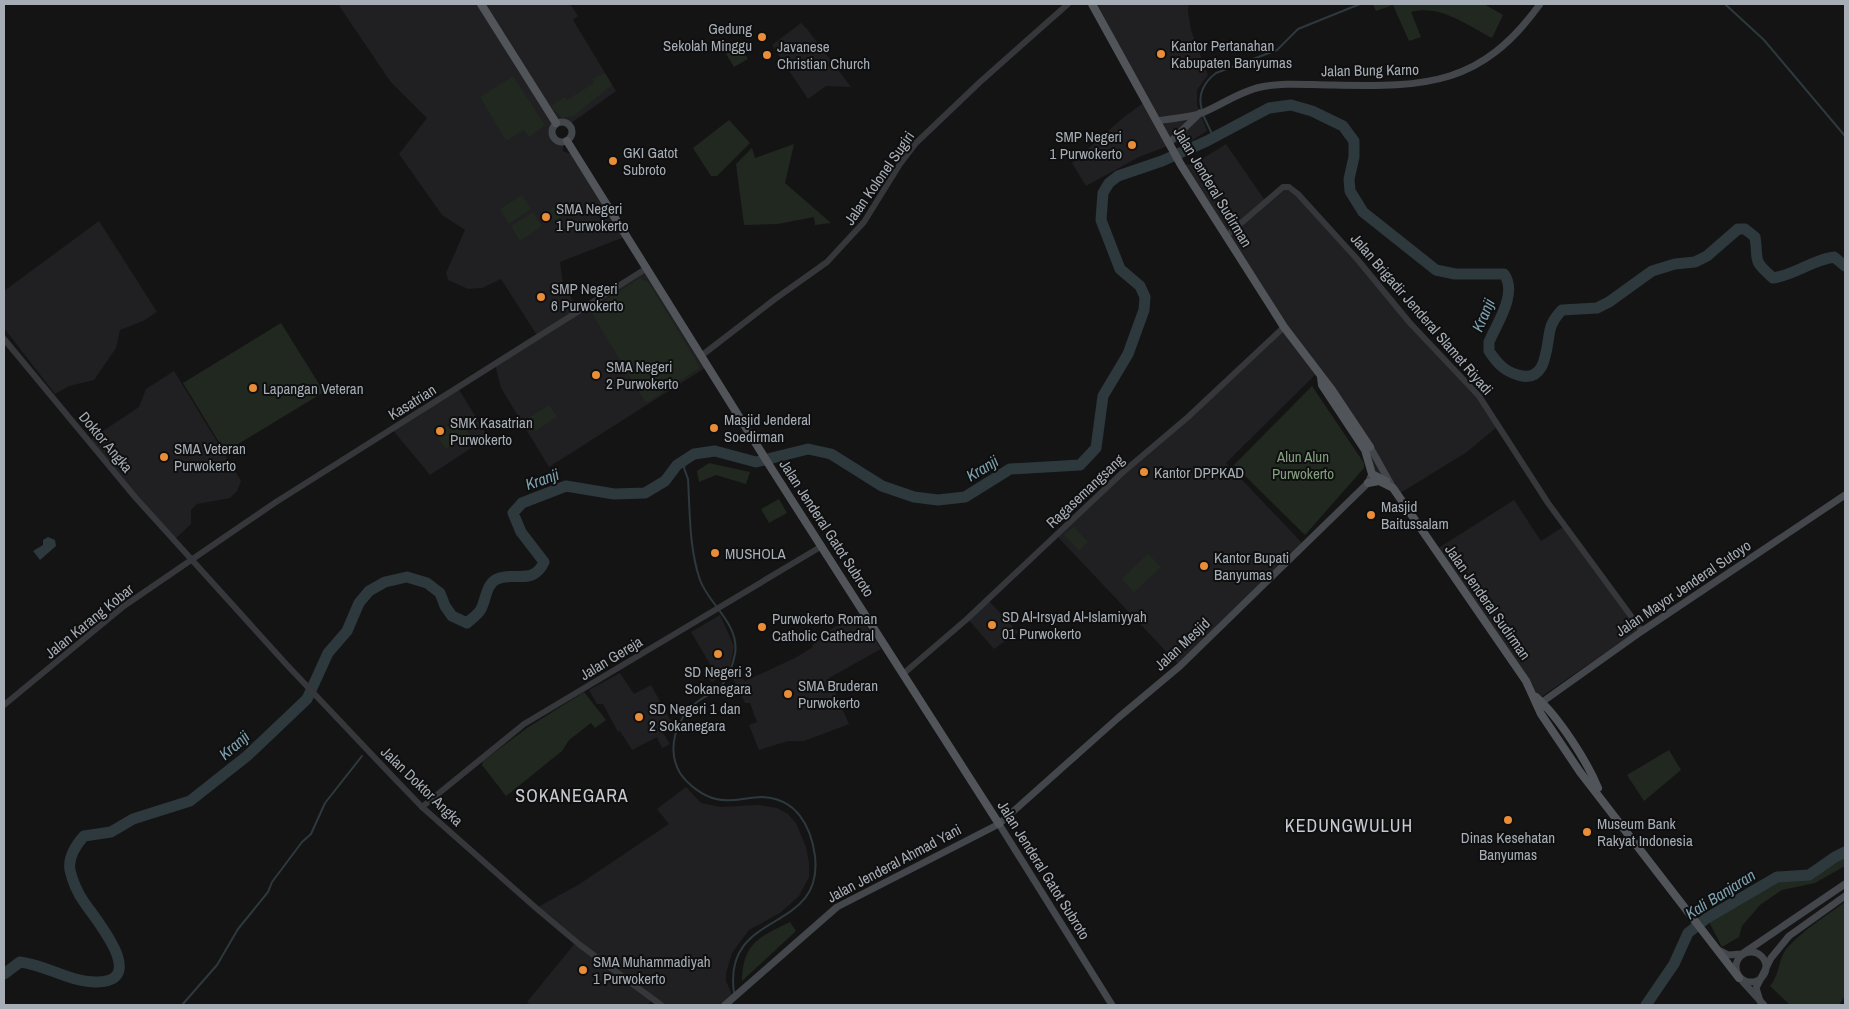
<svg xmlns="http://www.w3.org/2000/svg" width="1849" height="1009" font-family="'Archivo Narrow',sans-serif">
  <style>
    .built { fill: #202022 }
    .green { fill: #202820 }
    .water { fill: #2d393d }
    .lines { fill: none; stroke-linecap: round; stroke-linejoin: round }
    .stream { stroke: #2d393d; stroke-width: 2 }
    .river { stroke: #2d393d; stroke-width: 11 }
    .tertiary { stroke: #35373a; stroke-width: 6 }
    .secondary { stroke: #43464a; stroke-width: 7 }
    .primary { stroke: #515459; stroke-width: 8 }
    .poi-dot { fill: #e98d38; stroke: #0f0f10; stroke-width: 2 }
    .labels { text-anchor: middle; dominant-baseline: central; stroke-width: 4; stroke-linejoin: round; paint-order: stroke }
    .poi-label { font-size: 15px; fill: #a6adb5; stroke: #0f0f10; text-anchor: start }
    .street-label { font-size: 15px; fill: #a6adb5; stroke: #0f0f10 }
    .park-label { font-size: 15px; fill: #829f7e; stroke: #0f0f10 }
    .water-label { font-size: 16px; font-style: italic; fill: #7ea1af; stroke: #0f0f10 }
    .quarter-label { font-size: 18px; letter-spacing: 1px; fill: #c7cbd1; stroke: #0f0f10 }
  </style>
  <rect width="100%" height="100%" fill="#141415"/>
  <g class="built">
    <path d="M338 4H570L578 16 573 20 616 91 570 124 564 121 556 123 552 133 556 140 563 142V151L576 156 627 236 560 262 563 284 579 311 647 268 708 366 549 467 501 388 495 364 538 337 501 279 482 288 468 289 448 280 446 273 465 230 442 215 399 154 427 118 390 81Z"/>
    <path d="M1092 4H1189L1188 11 1191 30 1208 75 1197 90V105L1207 131 1191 141H1181L1139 157 1086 186 1072 163 1124 117 1146 101Z"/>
    <path d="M801 23 807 29 851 87 826 86 808 99 772 45Z"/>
    <path d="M1226 144 1264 199 1283 187H1289L1410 323 1479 396 1498 426 1467 452 1397 495 1372 474 1371 463 1317 373 1226 463 1304 545 1178 664 1056 535 1284 327 1181 165 1194 164Z"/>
    <path d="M99 221 157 312 143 321 120 330 116 348 94 380 69 386 55 394 4 328V291Z"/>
    <path d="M174 371 241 481 237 491 230 498 197 504 191 510V524L174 540 88 441 139 407 146 389Z"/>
    <path d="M458 388 488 437 430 475 392 429Z"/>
    <path d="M1514 500 1541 541 1565 526 1640 629 1538 699 1437 549Z"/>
    <path d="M988 600 1018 632 994 649 968 619Z"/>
    <path d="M858 613 881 649 829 678 849 724 804 741H788L759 750 749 725 757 722 750 703H745L733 679 740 676 745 681 795 658 813 647 812 645 829 634 828 631Z"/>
    <path d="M720 615 734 646 729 671 712 682 706 676 713 669 691 632Z"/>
    <path d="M620 673 634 694 651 685 673 725 663 733 670 744 662 748 657 737 632 750 620 731 618 732 603 704H597L589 690Z"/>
    <path d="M686 787 701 803 721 807 759 805 777 808 788 814 796 823 806 847 809 863V877L799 896 780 913 749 930 732 953 726 973V981L733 997 725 1005H661L653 999 647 1005H531L527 1002 576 942 536 908 578 885 669 824 657 809Z"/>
  </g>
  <g class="green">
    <path d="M1373 4H1484L1503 15 1492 38C1467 25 1440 4 1411 12L1421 37 1409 41 1393 5 1376 11Z"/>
    <path d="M739 43 748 59 734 67 726 54Z"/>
    <path d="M605 73 612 85 573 116 562 118 551 106 565 97 567 100 594 83 592 79Z"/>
    <path d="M513 76 545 125 529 137 523 130 506 141 480 97Z"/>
    <path d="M729 120 750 143 717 176H711L693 148Z"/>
    <path d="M794 144 785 183 831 223 815 225 814 217 778 224 744 225 736 164 752 148 755 158Z"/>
    <path d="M522 195 531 209 509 224 500 209Z"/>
    <path d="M564 201 566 203 569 201 574 208 554 221 548 211Z"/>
    <path d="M533 212 542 226 520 241 511 226Z"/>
    <path d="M640 278 649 283 698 364 699 368 646 403 590 310Z"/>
    <path d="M281 323 324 392 225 452 183 383Z"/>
    <path d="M1312 386 1364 463V468L1305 535 1234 465Z"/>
    <path d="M549 405 557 417 535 431 527 419Z"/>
    <path d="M459 419 469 434 446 449 436 434Z"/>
    <path d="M709 463 750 472 746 484 716 475 699 482 697 471Z"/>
    <path d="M779 499 787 513 769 523 761 509Z"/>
    <path d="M1074 527 1088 542 1079 551 1064 535Z"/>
    <path d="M1148 554 1161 567 1134 592 1122 579Z"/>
    <path d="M584 692 606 720 595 728 591 723 569 740 562 751 506 796 482 765 483 761 527 728Z"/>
    <path d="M1669 750 1681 770 1644 801 1627 775Z"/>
    <path d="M1845 852V866L1815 883 1782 890 1760 905 1742 926 1739 937 1722 947 1707 918 1777 877 1809 875 1835 857Z"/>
    <path d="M1845 902V996L1839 1005H1790L1770 986C1780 974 1778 959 1787 948 1803 930 1826 916 1845 902Z"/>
    <path d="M790 922 796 931 742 981C743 943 759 937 790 922Z"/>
  </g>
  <path class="water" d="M48 537 55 540 56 546 40 560 33 551 43 545V540Z"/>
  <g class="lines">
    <g class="stream">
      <path d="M1725 4 1764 40 1845 136"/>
      <path d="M1202 110C1197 95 1204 82 1216 73L1277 50 1298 29 1360 4"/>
      <path d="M1203 115 1214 138"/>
      <path d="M687 459 684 468 688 479C690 512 689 548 700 580 709 605 740 624 735 654 733 664 728 677 722 685 714 693 705 696 697 702 676 718 666 749 680 773 688 785 703 796 716 799 731 803 747 797 762 797 796 798 811 826 815 856 824 935 722 908 734 993"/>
      <path d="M182 1005 217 965 238 929 268 892 272 882 302 842 311 834 325 803 362 756"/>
    </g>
    <g class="river">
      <path d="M4 974 20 962C46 965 69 982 96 982 150 982 95 919 84 902 78 894 72 880 70 870 68 858 76 845 84 836L111 832 133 819 190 801 247 756 307 699 328 653 347 631 359 603 369 591 385 582 407 577 427 583 440 593 445 606 452 616 467 623C471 619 478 615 481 609 486 600 486 584 497 579 515 571 533 586 544 562L521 532 513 513 522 503 566 486 614 494 645 493 665 481 677 465 694 454 715 451 756 462 808 449 831 454 882 486 914 497 938 500 965 497 1010 469 1080 465 1096 448 1103 396 1128 354 1144 310 1145 297 1140 286 1120 269 1101 220 1103 193 1109 183 1118 176 1162 161 1207 141 1269 108 1291 105 1312 111 1343 126 1354 141V157L1349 179 1350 191 1363 212 1436 270 1455 274H1504C1518 293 1497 323 1489 342V351C1497 363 1504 371 1518 375 1547 384 1546 348 1550 330 1552 321 1556 316 1562 310L1597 308 1609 302 1652 271 1675 264 1695 262 1707 256 1738 229H1745L1755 237C1759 261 1751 259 1773 278 1795 275 1812 260 1834 257L1845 266"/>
      <path d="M1646 1005 1674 964 1688 933 1707 918 1777 877 1809 875 1835 857 1845 852"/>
    </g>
    <g class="tertiary">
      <path d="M1226 236 1283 187H1289L1298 194 1357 259 1410 323 1479 396 1548 503 1642 631"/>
      <path d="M4 339 135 497 286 664 394 778 422 807 536 908 580 945 661 1005"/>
      <path d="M701 356 775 299 827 262 864 222 900 164 916 143 980 82 1068 4"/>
      <path d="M903 674 967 619 1122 473 1188 417 1284 327"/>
      <path d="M4 705 124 606 276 502 647 268"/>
      <path d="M422 807 524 724 822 546"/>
    </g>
    <g class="secondary">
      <path d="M1157 121C1171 118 1188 118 1202 113 1222 105 1240 91 1261 87 1284 82 1309 85 1333 85 1427 87 1481 86 1540 4"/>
      <circle cx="562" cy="132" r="10"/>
      <path d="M1169 143 1200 113"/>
      <path d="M1370 447 1393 488"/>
      <path d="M1538 705 1642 631 1845 495"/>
      <path d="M999 824 1112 1005"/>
      <path d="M1718 950 1728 955 1742 954 1845 884"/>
      <circle cx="1751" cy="967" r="15"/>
      <path d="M1743 982 1764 1005"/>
      <path d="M1760 1001 1756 988 1771 958 1789 936 1845 896"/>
      <path d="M725 1005 837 907 999 824 1118 718 1180 666 1368 483 1372 474"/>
    </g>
    <g class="primary">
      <path d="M481 4 556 123"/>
      <path d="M1092 4 1181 165 1284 327 1332 390 1370 447"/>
      <path d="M567 141 773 471 999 824"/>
      <path d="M1321 377 1322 385 1365 450 1372 474 1386 481"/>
      <path d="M1368 483 1379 481 1393 488 1526 681 1541 714 1580 772 1739 978"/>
      <path d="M1536 697C1558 716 1587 761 1598 788"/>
    </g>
  </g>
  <g class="poi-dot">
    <circle cx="762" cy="37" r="5"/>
    <circle cx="1161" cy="54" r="5"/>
    <circle cx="767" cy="55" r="5"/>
    <circle cx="1132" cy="145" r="5"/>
    <circle cx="613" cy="161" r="5"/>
    <circle cx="546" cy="217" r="5"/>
    <circle cx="541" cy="297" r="5"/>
    <circle cx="596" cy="375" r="5"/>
    <circle cx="253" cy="388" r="5"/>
    <circle cx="714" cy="428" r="5"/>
    <circle cx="440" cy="431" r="5"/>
    <circle cx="164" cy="457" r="5"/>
    <circle cx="1144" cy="472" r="5"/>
    <circle cx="1371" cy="515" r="5"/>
    <circle cx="715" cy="553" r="5"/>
    <circle cx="1204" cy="566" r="5"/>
    <circle cx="992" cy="625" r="5"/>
    <circle cx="762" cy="627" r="5"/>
    <circle cx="718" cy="654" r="5"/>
    <circle cx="788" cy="694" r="5"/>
    <circle cx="639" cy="717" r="5"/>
    <circle cx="1508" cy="820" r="5"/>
    <circle cx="1587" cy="832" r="5"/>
    <circle cx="583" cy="970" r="5"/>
  </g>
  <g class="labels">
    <g class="poi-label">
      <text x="752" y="28" text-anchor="end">Gedung<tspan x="752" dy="17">Sekolah Minggu</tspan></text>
      <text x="1171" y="45">Kantor Pertanahan<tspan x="1171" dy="17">Kabupaten Banyumas</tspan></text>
      <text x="777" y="46">Javanese<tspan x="777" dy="17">Christian Church</tspan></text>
      <text x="1122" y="136" text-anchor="end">SMP Negeri<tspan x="1122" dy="17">1 Purwokerto</tspan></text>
      <text x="623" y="152">GKI Gatot<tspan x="623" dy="17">Subroto</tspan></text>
      <text x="556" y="208">SMA Negeri<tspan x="556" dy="17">1 Purwokerto</tspan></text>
      <text x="551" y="288">SMP Negeri<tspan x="551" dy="17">6 Purwokerto</tspan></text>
      <text x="606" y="366">SMA Negeri<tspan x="606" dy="17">2 Purwokerto</tspan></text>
      <text x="263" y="388">Lapangan Veteran</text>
      <text x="724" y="419">Masjid Jenderal<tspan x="724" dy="17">Soedirman</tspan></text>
      <text x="450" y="422">SMK Kasatrian<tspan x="450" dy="17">Purwokerto</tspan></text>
      <text x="174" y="448">SMA Veteran<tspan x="174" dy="17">Purwokerto</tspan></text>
      <text x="1154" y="472">Kantor DPPKAD</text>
      <text x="1381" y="506">Masjid<tspan x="1381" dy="17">Baitussalam</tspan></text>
      <text x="725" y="553">MUSHOLA</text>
      <text x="1214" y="557">Kantor Bupati<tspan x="1214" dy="17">Banyumas</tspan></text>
      <text x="1002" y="616">SD Al-Irsyad Al-Islamiyyah<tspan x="1002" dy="17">01 Purwokerto</tspan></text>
      <text x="772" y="618">Purwokerto Roman<tspan x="772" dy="17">Catholic Cathedral</tspan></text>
      <text x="718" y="671" text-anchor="middle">SD Negeri 3<tspan x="718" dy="17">Sokanegara</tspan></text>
      <text x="798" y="685">SMA Bruderan<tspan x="798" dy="17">Purwokerto</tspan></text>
      <text x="649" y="708">SD Negeri 1 dan<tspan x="649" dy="17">2 Sokanegara</tspan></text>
      <text x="1597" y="823">Museum Bank<tspan x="1597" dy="17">Rakyat Indonesia</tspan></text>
      <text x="1508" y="837" text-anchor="middle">Dinas Kesehatan<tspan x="1508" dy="17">Banyumas</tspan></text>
      <text x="593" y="961">SMA Muhammadiyah<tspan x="593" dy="17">1 Purwokerto</tspan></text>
    </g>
    <g class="street-label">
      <text transform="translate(1370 70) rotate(-1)">Jalan Bung Karno</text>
      <text transform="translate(879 178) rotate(-55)">Jalan Kolonel Sugiri</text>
      <text transform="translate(1213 187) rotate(59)">Jalan Jenderal Sudirman</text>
      <text transform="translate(1422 314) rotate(49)">Jalan Brigadir Jenderal Slamet Riyadi</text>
      <text transform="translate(412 402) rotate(-32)">Kasatrian</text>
      <text transform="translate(106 442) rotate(50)">Doktor Angka</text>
      <text transform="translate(1085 491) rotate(-43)">Ragasemangsang</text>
      <text transform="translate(827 528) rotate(57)">Jalan Jenderal Gatot Subroto</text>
      <text transform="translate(1683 588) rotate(-34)">Jalan Mayor Jenderal Sutoyo</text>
      <text transform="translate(1488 602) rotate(55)">Jalan Jenderal Sudirman</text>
      <text transform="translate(89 621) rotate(-39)">Jalan Karang Kobar</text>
      <text transform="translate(1182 644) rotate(-43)">Jalan Mesjid</text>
      <text transform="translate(611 658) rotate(-31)">Jalan Gereja</text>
      <text transform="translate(422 786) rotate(44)">Jalan Doktor Angka</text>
      <text transform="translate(894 863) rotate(-28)">Jalan Jenderal Ahmad Yani</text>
      <text transform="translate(1044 870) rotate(58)">Jalan Jenderal Gatot Subroto</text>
    </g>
    <g class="park-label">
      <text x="1303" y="456">Alun Alun<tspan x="1303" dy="17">Purwokerto</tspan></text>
    </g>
    <g class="water-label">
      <text transform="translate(1483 315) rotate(-67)">Kranji</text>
      <text transform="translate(982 468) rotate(-31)">Kranji</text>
      <text transform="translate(542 479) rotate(-19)">Kranji</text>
      <text transform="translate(234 745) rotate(-41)">Kranji</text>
      <text transform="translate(1720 894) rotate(-32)">Kali Banjaran</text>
    </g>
    <g class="quarter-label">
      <text x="572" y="795">SOKANEGARA</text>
      <text x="1349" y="825">KEDUNGWULUH</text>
    </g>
  </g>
  <rect width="1849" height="1009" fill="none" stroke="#a6adb5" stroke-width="10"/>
</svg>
